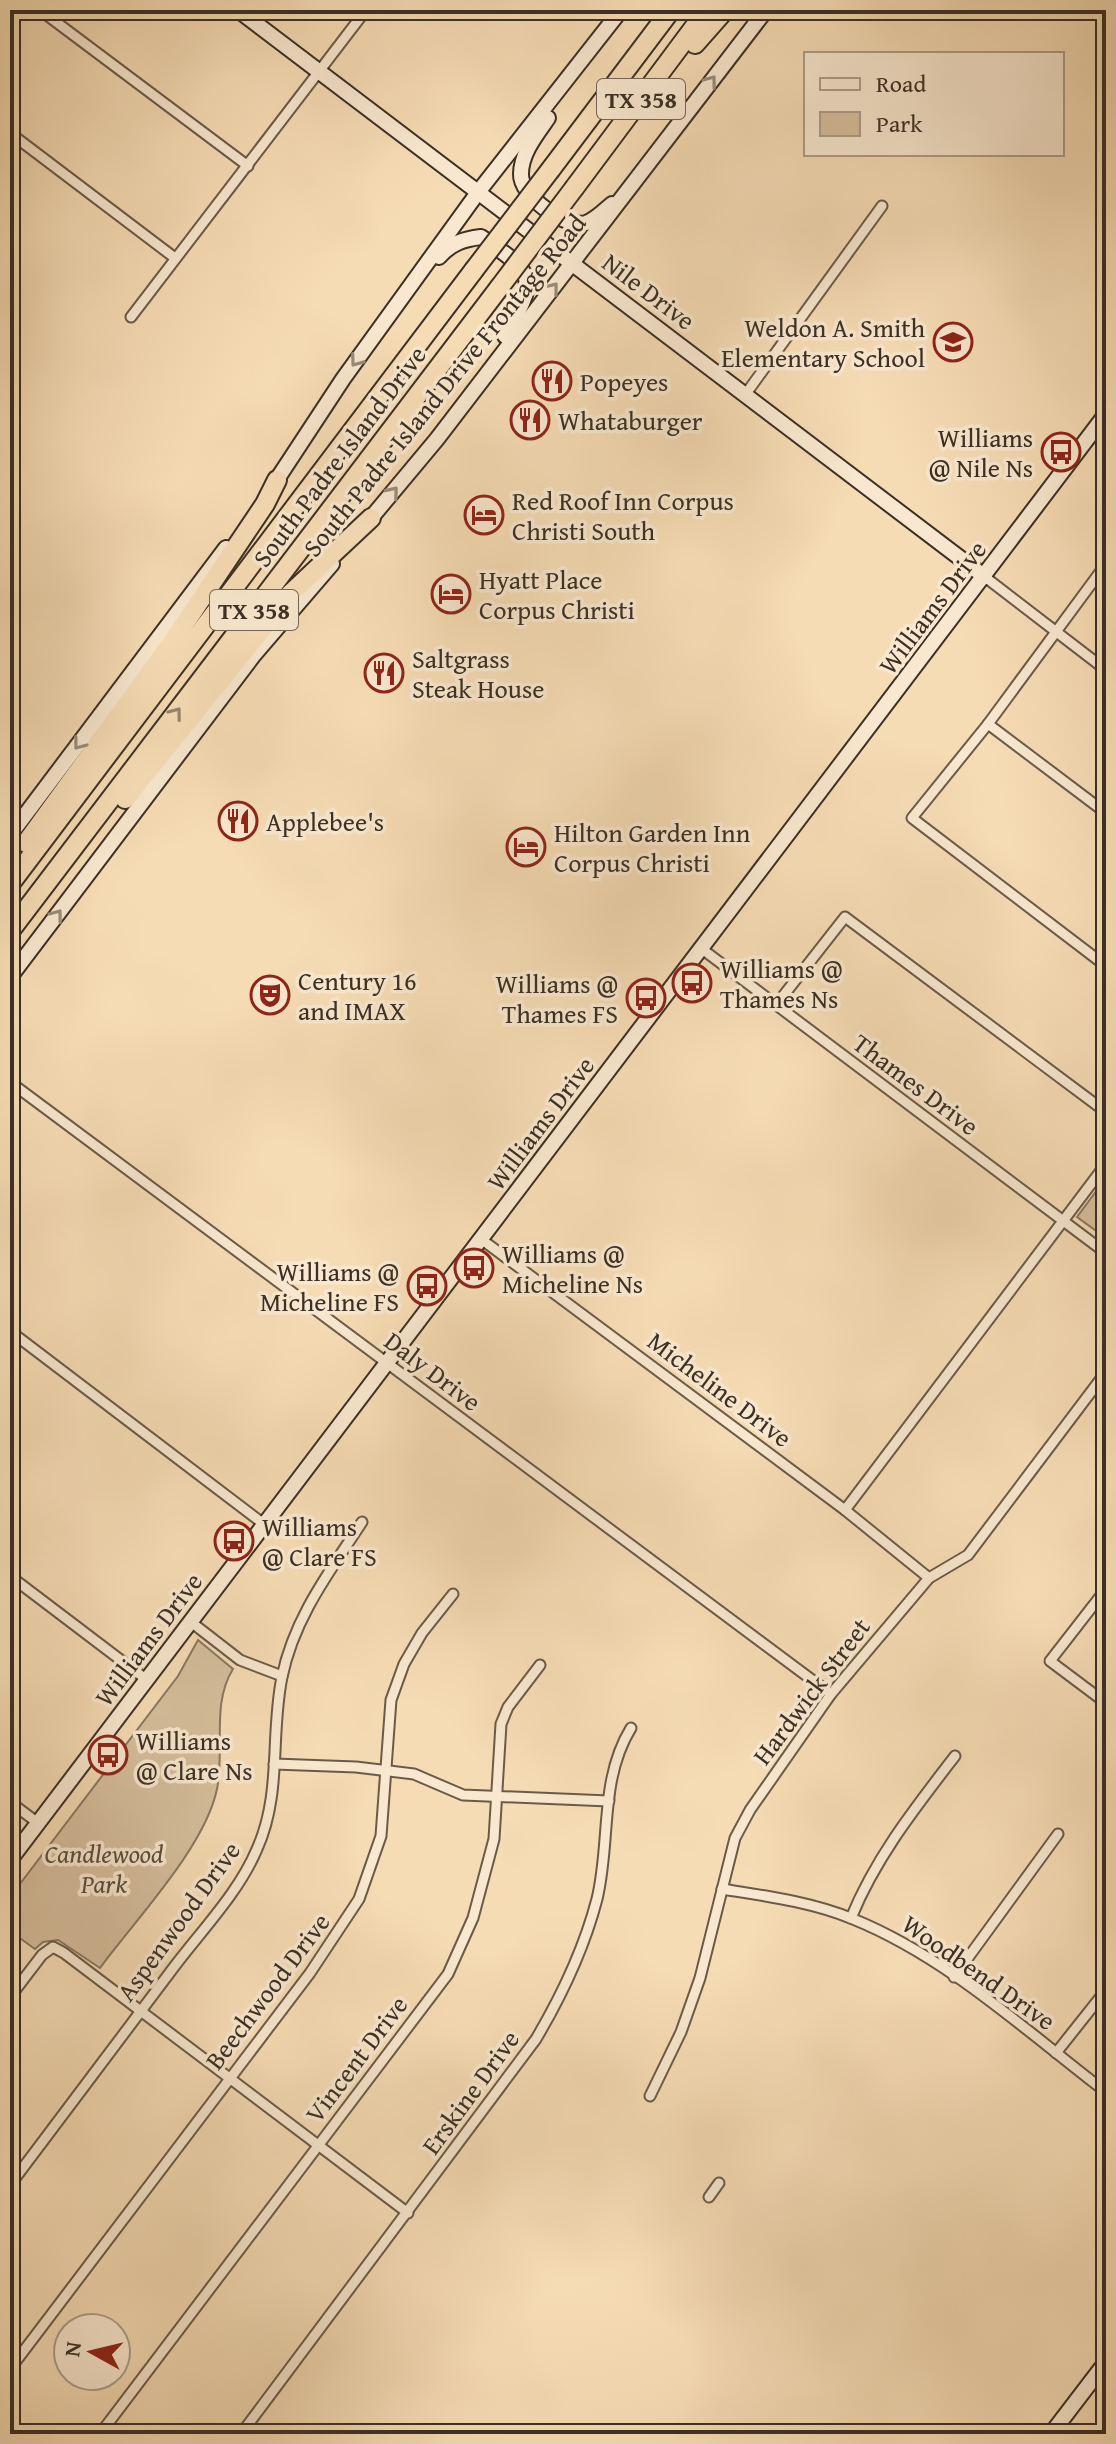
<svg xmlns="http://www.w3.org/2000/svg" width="1116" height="2444" font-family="'Gentium Book Plus',serif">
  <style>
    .green { fill: #d6bf9d; stroke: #887861; stroke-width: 2 }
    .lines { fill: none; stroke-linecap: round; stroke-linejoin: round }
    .street-casing { stroke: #6a5b49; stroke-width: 13 }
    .secondary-casing { stroke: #3b3025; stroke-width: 18 }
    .highway-casing { stroke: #3b3025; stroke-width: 22 }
    .street { stroke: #f9e8cf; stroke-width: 9 }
    .secondary { stroke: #f9e8cf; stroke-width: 14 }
    .highway { stroke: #f6dcb5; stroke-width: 18 }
    .highway-bridge-casing { stroke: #3b3025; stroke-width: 22; stroke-linecap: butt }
    .highway-bridge { stroke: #f6dcb5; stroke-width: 18 }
    .oneway { stroke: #9a8c7a }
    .oneway2 { stroke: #98866d }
    .labels { text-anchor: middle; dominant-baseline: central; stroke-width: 7; stroke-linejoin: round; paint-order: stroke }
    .shield { fill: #f9e8cf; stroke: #746758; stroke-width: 2 }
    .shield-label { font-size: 24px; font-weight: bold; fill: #3b3025 }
    .street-label { font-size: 26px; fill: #3b3025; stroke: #f9e8cf }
    .poi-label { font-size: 26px; fill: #3b3025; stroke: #f9e8cf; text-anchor: start }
    .park-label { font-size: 26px; font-style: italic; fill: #5a4d3d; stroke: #f9e8cf }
  </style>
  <rect width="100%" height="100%" fill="#f6dcb5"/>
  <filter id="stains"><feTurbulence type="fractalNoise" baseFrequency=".0025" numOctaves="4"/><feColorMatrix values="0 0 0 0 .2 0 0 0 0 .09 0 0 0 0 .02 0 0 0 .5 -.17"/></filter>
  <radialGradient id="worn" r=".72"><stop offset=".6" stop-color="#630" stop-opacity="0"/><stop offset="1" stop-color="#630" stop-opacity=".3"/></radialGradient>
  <g class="green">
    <path d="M1106 1178V1238L1077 1217Z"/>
    <path d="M198 1640 233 1669C211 1704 225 1749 217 1789 205 1847 136 1919 100 1968L58 1940 43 1942 35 1949 10 1931V1897L178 1676Z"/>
  </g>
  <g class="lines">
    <defs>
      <g id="street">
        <path d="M40 10 248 166"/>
        <path d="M10 133 175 258"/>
        <path d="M131 317 366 10"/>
        <path d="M745 395 882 206"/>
        <path d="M1106 564 988 724 912 818 1106 966"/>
        <path d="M985 577 1106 670"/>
        <path d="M988 724 1106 813"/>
        <path d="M702 949 1106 1253"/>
        <path d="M776 1005 845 917 1106 1112"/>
        <path d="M10 1082 831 1694"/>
        <path d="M481 1239 845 1510 929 1578"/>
        <path d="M10 1331 265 1525"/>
        <path d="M845 1510 1106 1164"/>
        <path d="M10 1576 147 1680"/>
        <path d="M1106 1589 1050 1661 1106 1703"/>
        <path d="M191 1622 240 1660 282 1676"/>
        <path d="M274 1764 356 1767 414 1774 463 1795 609 1801"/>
        <path d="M10 1802 38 1823"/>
        <path d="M722 1889C766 1896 812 1902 853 1919 947 1957 1026 2031 1106 2092"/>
        <path d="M851 1918C876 1857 915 1808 955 1756"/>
        <path d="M954 1977 1058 1834"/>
        <path d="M10 1997 42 1955 53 1947 64 1953 408 2213"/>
        <path d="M1056 2053 1106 1990"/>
        <path d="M650 2096 681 2032 700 1978 735 1838 750 1810 831 1694 929 1578 968 1555 1106 1372"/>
        <path d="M10 2185C65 2112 119 2040 174 1967 202 1930 239 1892 257 1849 282 1794 270 1735 282 1677 294 1618 330 1571 362 1522"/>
        <path d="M709 2197 719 2183"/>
        <path d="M10 2369 310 1973 359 1899 381 1836 391 1700 404 1664 422 1633 453 1594"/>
        <path d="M100 2434 448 1974 473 1918 494 1839 501 1724 508 1707 540 1665"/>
        <path d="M241 2434 536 2039C562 1995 584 1949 597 1899 611 1841 599 1780 631 1728"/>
      </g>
      <g id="secondary">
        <path d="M238 10 985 577"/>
        <path d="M548 118C537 134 521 153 521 174 520 196 566 229 586 223 595 220 605 210 612 204"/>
        <path d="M439 257C451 243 464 239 481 237 536 274 538 278 505 336"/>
        <path d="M272 487 343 379 479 191 621 10"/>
        <path d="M366 524 437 439 766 10"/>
        <path d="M10 835 226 548"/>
        <path d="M10 977 253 656 332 564"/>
        <path d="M10 1860 1106 414"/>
        <path d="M1051 2434 1106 2362"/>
      </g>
      <g id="highway">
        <path d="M695 44 725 10"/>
        <path d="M551 169 671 10"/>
        <path d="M575 187 707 10"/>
        <path d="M125 799 291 593 371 518"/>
        <path d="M26 843 173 641 265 504 277 480"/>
        <path d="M10 884 474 270"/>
        <path d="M10 931 499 288"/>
      </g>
    </defs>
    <use href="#street" class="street-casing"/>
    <use href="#secondary" class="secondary-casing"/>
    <use href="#highway" class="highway-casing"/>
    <use href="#street" class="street"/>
    <use href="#secondary" class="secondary"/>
    <use href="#highway" class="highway"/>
    <defs>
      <g id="highway-bridge">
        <path d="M474 270 551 169"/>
        <path d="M499 288 575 187"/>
      </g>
    </defs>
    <use href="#highway-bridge" class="highway-bridge-casing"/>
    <use href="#highway-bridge" class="highway-bridge"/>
  </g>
  <defs><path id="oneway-chevron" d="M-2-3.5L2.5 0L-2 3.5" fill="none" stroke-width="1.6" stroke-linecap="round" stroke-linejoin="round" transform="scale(2)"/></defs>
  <g class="oneway">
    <use href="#oneway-chevron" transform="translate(711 81) rotate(-53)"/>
    <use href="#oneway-chevron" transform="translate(553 288) rotate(-51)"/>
    <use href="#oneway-chevron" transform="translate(356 361) rotate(126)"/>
    <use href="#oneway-chevron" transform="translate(393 492) rotate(-50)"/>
    <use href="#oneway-chevron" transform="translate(79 744) rotate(127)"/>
    <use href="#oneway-chevron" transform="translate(57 915) rotate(-53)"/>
  </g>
  <use class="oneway2" href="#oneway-chevron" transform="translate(176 713) rotate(-53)"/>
  <defs>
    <symbol id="school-ring" viewBox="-11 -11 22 22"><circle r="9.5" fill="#f9e8cf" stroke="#8f2418" stroke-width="1.5"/><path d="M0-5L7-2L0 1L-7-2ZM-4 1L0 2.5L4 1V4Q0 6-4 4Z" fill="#8f2418"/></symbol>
    <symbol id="restaurant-ring" viewBox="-11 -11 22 22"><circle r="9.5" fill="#f9e8cf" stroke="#8f2418" stroke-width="1.5"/><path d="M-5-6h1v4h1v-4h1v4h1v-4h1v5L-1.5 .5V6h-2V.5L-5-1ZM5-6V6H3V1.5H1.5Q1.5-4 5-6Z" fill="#8f2418"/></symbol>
    <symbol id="bus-ring" viewBox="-11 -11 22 22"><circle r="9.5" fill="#f9e8cf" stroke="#8f2418" stroke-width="1.5"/><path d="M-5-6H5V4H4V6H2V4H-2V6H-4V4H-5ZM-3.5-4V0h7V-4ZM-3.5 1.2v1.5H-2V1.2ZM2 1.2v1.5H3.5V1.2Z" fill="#8f2418"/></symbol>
    <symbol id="hotel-ring" viewBox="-11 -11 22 22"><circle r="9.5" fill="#f9e8cf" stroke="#8f2418" stroke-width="1.5"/><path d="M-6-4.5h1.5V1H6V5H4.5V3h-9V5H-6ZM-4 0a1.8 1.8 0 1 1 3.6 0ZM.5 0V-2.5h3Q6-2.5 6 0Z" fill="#8f2418"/></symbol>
    <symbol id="theatre-ring" viewBox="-11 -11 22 22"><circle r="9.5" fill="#f9e8cf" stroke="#8f2418" stroke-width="1.5"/><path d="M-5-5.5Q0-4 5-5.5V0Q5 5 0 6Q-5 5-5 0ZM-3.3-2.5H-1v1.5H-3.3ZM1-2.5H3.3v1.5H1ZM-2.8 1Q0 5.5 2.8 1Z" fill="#8f2418"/></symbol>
  </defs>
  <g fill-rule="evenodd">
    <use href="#school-ring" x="931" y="320" width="44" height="44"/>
    <use href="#restaurant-ring" x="530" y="359" width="44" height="44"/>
    <use href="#restaurant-ring" x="508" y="398" width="44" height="44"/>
    <use href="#bus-ring" x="1039" y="430" width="44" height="44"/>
    <use href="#hotel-ring" x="462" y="493" width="44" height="44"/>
    <use href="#hotel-ring" x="429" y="572" width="44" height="44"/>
    <use href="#restaurant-ring" x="362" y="651" width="44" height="44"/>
    <use href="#restaurant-ring" x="216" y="799" width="44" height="44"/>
    <use href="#hotel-ring" x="504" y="825" width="44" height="44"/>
    <use href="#bus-ring" x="670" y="961" width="44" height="44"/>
    <use href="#theatre-ring" x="248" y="973" width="44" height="44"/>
    <use href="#bus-ring" x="624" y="976" width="44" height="44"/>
    <use href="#bus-ring" x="452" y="1246" width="44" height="44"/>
    <use href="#bus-ring" x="405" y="1264" width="44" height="44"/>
    <use href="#bus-ring" x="212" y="1519" width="44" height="44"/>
    <use href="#bus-ring" x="86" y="1733" width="44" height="44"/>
  </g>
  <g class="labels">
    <g class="shield">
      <rect x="597" y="79" width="88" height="40" rx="6"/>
      <rect x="210" y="590" width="88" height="40" rx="6"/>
    </g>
    <g class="shield-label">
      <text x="641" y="99">TX 358</text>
      <text x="254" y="610">TX 358</text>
    </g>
    <g class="street-label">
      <text transform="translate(649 291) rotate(37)">Nile Drive</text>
      <text transform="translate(444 385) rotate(-51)">South Padre Island Drive Frontage Road</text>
      <text transform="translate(339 456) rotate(-53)">South Padre Island Drive</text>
      <text transform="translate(932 607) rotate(-53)">Williams Drive</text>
      <text transform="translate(916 1084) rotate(37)">Thames Drive</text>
      <text transform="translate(540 1123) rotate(-53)">Williams Drive</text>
      <text transform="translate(433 1371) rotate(37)">Daly Drive</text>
      <text transform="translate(720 1389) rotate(37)">Micheline Drive</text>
      <text transform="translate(148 1639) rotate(-53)">Williams Drive</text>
      <text transform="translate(811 1691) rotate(-53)">Hardwick Street</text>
      <text transform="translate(178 1921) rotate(-54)">Aspenwood Drive</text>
      <text transform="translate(979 1972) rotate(35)">Woodbend Drive</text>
      <text transform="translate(267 1991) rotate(-53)">Beechwood Drive</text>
      <text transform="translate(356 2059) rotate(-53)">Vincent Drive</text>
      <text transform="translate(470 2092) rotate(-54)">Erskine Drive</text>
    </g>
    <g class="poi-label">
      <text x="925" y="327" text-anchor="end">Weldon A. Smith<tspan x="925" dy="30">Elementary School</tspan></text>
      <text x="580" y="381">Popeyes</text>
      <text x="558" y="420">Whataburger</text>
      <text x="1033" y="437" text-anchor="end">Williams<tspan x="1033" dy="30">@ Nile Ns</tspan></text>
      <text x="512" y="500">Red Roof Inn Corpus<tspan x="512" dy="30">Christi South</tspan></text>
      <text x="479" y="579">Hyatt Place<tspan x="479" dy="30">Corpus Christi</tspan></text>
      <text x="412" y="658">Saltgrass<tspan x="412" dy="30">Steak House</tspan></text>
      <text x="266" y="821">Applebee's</text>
      <text x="554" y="832">Hilton Garden Inn<tspan x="554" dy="30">Corpus Christi</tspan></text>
      <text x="720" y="968">Williams @<tspan x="720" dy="30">Thames Ns</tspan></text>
      <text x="298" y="980">Century 16<tspan x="298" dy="30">and IMAX</tspan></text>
      <text x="618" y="983" text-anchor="end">Williams @<tspan x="618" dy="30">Thames FS</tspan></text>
      <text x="502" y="1253">Williams @<tspan x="502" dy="30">Micheline Ns</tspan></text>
      <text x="399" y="1271" text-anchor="end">Williams @<tspan x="399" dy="30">Micheline FS</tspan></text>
      <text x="262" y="1526">Williams<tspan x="262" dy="30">@ Clare FS</tspan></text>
      <text x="136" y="1740">Williams<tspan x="136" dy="30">@ Clare Ns</tspan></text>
    </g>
    <g class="park-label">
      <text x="104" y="1853">Candlewood<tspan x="104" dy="30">Park</tspan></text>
    </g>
  </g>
  <rect width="1116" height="2444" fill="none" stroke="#f6dcb5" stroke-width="40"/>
  <rect x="12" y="12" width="1092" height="2420" fill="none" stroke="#3b3025" stroke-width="4"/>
  <rect x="20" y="20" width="1076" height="2404" fill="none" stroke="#3b3025" stroke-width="2"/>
  <rect x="804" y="52" width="260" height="104" fill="#f9e8cf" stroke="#ad9e8b" stroke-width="2"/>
  <rect x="820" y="78" width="40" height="12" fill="#f9e8cf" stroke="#ad9e8b" stroke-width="2"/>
  <text x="876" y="92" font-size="24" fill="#3b3025">Road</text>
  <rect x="820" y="112" width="40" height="24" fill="#d6bf9d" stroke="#ad9e8b" stroke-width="2"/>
  <text x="876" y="132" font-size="24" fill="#3b3025">Park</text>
  <g transform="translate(92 2352) rotate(278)"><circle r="38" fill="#f9e8cf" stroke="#ad9e8b" stroke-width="2"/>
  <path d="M0-6L14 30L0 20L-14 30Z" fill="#8f2418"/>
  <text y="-12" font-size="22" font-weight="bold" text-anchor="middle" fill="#3b3025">N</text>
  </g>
  <rect width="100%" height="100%" filter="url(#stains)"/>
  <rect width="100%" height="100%" fill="url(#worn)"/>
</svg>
